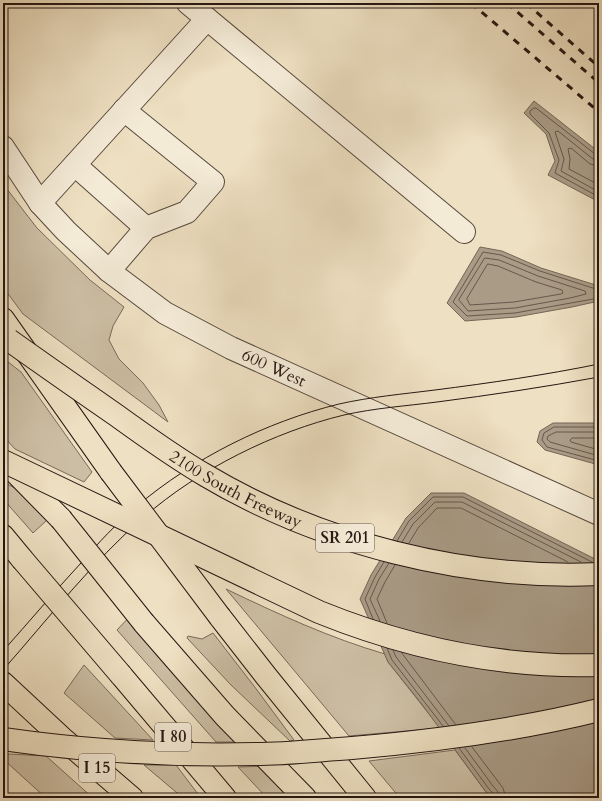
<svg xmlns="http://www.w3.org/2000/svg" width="602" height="801" font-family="Cardo,serif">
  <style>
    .green { fill: #ccbea4; stroke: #786a5a }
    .water { fill: #a99b86; stroke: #746657 }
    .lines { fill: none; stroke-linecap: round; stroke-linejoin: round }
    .shore { stroke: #66584c; stroke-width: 1 }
    .minor-casing { stroke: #56483d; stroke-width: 24 }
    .highway-casing { stroke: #241611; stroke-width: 24 }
    .minor { stroke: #f4ebd7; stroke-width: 22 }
    .highway { stroke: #eee0c2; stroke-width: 22 }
    .tram { stroke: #241611; stroke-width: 1 }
    .rail { stroke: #241611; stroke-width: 3; stroke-dasharray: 7 7; stroke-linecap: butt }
    .highway-bridge-casing { stroke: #241611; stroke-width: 24; stroke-linecap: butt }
    .highway-bridge { stroke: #eee0c2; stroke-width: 22 }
    .labels { text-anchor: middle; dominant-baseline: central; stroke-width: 3; stroke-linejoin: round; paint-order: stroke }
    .shield { fill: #f4ebd7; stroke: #62564c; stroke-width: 1 }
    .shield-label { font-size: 16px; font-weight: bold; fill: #241611 }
    .street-label { font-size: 17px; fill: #241611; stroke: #f4ebd7 }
  </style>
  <rect width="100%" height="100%" fill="#eee0c2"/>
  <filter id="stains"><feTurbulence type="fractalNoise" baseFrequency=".005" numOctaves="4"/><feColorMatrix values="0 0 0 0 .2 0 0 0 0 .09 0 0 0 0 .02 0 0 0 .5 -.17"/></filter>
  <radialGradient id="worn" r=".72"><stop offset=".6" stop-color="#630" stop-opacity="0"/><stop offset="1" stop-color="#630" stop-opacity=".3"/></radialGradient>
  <g class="green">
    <path d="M3 184 37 228 90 280 124 307 113 326 109 340 119 359 143 383 159 405 168 422 23 314 3 287Z"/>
    <path d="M3 358 21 372 92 472 84 482 15 449 3 436Z"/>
    <path d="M3 482 23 492 47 520 33 533 3 499Z"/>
    <path d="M226 589C278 614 330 638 385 654L388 662 440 728 349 736Z"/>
    <path d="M132 614 250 742H216L117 630Z"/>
    <path d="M213 633 254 686 294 740 290 741 231 685 187 638 188 636 202 639Z"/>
    <path d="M84 665 153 740 115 738 64 693Z"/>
    <path d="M455 750 486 792 493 798H400L369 761Z"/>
    <path d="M9 754 46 756 93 798H46L3 759Z"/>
    <path d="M144 765H176L201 798H183Z"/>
    <path d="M272 766 303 798H267L238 767Z"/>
  </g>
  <g class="water">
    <path d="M534 101 599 152V202L548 175 555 161 546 134 524 113Z"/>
    <path d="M480 247 502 251 541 268 599 286V301L572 307 516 317 465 321 447 303Z"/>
    <path d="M553 423H599V465L545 450 537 442 540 431Z"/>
    <path d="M431 493H464L599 561V798H493L486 792 421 703 388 662 360 599 371 575 406 518Z"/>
  </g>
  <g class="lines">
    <g class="shore">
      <path d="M599 155 595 154 536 108H534L530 111V114L549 133 559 160 555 173 599 197"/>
      <path d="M599 160 593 159 558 131 555 132 564 159 561 171 599 192"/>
      <path d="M599 166 590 164 571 148 568 149 570 159 569 169 599 185"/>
      <path d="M485 258 499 260 538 276 585 291 586 294 570 298 515 308 468 311 459 300Z"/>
      <path d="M488 264 498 266 536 282 562 290 563 293 561 294 514 302 470 305 467 299Z"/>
      <path d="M599 290 540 271 501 255 483 252 453 302 467 316 515 313 599 298"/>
      <path d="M599 427H554L544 433 542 440 547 447 599 461"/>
      <path d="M599 432H556L548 436 547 439 550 442 599 456"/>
      <path d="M599 438H572L570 440 571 442 599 450"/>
      <path d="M397 541 409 521 433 497H463L592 562"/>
      <path d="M402 542 413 524 435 502H462L581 562"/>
      <path d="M409 543 418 528 437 508H461L568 562"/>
      <path d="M373 619 365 599 375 577 384 562"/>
      <path d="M380 621 370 599 379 579 389 563"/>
      <path d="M387 623 377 599 385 582 395 565"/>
      <path d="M387 648 392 660 443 726"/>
      <path d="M393 650 396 657 449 726"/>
      <path d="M401 652 456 725"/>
      <path d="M472 747 503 788 506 798"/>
      <path d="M459 748 489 789 494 794 495 798"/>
      <path d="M465 748 493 786 498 792 500 798"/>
    </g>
    <defs>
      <g id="minor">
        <path d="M188 3 464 232"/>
        <path id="s1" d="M3 147 40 203 66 231 109 271 165 313 231 348 599 514"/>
        <path d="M75 165 146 228"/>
        <path d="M40 203 207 19"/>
        <path d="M109 271 146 228 187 212 213 182 124 110"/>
      </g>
      <g id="highway">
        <path d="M3 319 111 472"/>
        <path d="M6 463 61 519"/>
        <path d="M3 536 22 559"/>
        <path d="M220 617 266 676 365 798"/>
        <path d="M144 623 225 716 305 798"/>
        <path d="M121 675 225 798"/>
        <path d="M3 683 62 738 132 798"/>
      </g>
    </defs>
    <use href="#minor" class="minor-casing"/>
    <use href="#highway" class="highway-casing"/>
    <use href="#minor" class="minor"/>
    <use href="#highway" class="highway"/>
    <g class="tram">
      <path d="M3 651C29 622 54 592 81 563 98 543 117 523 137 506 194 458 266 422 339 404 370 397 403 394 435 390 490 383 545 375 599 364"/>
      <path d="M3 670C48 619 93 561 144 517 199 469 274 432 344 415 375 408 406 406 437 402 491 395 545 387 599 377"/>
    </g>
    <g class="rail">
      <path d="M471 3 599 112"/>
      <path d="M507 3 599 83"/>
      <path d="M526 3 599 67"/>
    </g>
    <defs>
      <g id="highway-bridge">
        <path id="s2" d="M9 340C44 365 80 390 116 415 145 436 174 457 205 475 321 544 465 580 599 574"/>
        <path d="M3 461 319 612C408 648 504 668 599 665"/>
        <path d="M111 472 220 617"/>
        <path d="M61 519 144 623"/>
        <path d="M22 559 121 675"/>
        <path d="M3 739C86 751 171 756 256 754 288 754 320 750 352 748 435 741 518 730 599 710"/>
      </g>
    </defs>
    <use href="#highway-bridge" class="highway-bridge-casing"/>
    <use href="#highway-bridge" class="highway-bridge"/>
  </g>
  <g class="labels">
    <g class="shield">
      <rect x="316" y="524" width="58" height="28" rx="3"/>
      <rect x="155" y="723" width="36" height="28" rx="3"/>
      <rect x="79" y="754" width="36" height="28" rx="3"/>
    </g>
    <g class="shield-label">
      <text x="345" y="538">SR 201</text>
      <text x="173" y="737">I 80</text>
      <text x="97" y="768">I 15</text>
    </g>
    <g class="street-label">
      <text stroke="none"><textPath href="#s1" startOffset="356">600 West</textPath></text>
      <text stroke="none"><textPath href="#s2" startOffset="272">2100 South Freeway</textPath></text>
    </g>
  </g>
  <rect width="602" height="801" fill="none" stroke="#eee0c2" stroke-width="16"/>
  <rect x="4" y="4" width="594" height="793" fill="none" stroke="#241611" stroke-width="2"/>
  <rect x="8" y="8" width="586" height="785" fill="none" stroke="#241611"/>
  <rect width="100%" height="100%" filter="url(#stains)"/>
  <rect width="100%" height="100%" fill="url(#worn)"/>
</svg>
